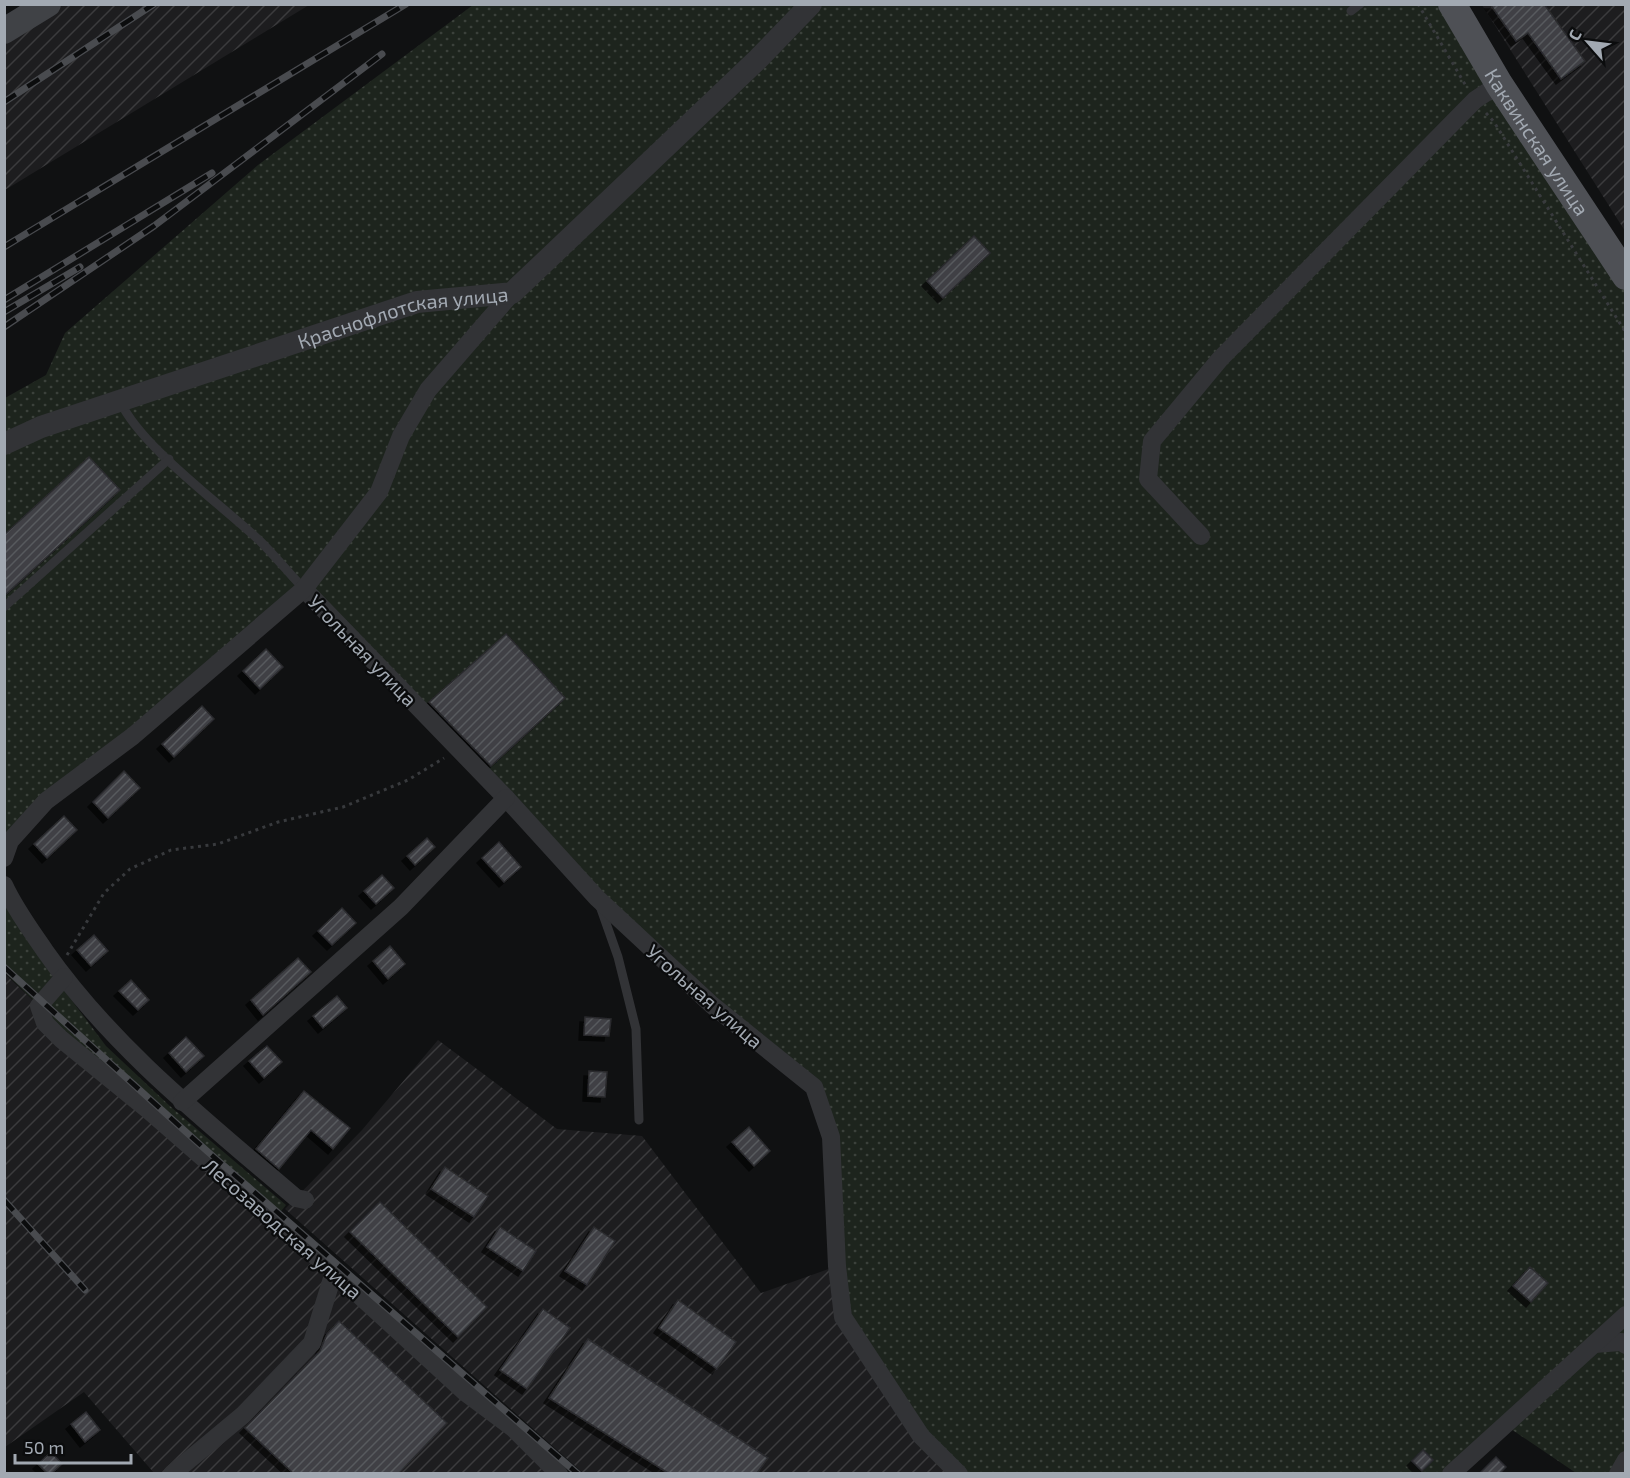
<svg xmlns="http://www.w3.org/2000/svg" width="1630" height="1478" font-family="'Exo 2',sans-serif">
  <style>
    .industrial { fill: url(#industrial-furrows) }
    .grass { fill: url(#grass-dots) }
    .building { fill: url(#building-hatch); stroke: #2b2b2e; stroke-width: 1.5; filter: url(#shadow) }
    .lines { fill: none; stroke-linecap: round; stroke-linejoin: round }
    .path { stroke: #383a3d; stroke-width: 3; stroke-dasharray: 3 4.5; stroke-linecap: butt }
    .service { stroke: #323336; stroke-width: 9 }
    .minor { stroke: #323336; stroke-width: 18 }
    .tertiary { stroke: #323336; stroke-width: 22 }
    .secondary { stroke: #404246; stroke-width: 26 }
    .primary { stroke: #4e5055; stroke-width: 28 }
    .rail-casing { stroke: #494b4f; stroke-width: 7 }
    .rail { stroke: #0b0c0d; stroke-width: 4.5; stroke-dasharray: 14; stroke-linecap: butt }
    .labels { text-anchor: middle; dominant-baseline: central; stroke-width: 4.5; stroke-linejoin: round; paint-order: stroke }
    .street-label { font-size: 20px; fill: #a2a9b2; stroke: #0b0c0d }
  </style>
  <defs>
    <pattern id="industrial-furrows" width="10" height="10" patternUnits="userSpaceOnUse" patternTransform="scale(1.5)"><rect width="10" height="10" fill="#1d1d1f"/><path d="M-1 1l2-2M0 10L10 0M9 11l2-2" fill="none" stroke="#3b3b3d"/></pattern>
    <pattern id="grass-dots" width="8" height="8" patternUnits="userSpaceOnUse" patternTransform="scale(1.5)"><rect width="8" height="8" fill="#1d241d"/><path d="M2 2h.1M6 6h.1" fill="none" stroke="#3b413b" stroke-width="1.8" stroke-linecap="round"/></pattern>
    <pattern id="building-hatch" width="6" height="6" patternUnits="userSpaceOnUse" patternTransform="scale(1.5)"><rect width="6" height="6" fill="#3f4145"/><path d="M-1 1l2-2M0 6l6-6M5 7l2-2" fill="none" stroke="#585a5d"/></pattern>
    <filter id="shadow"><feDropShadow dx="-5" dy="5" stdDeviation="0" flood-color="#0009"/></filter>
  </defs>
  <rect width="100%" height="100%" fill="#101112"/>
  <g class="industrial">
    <path d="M63 5H309L5 190 4 42Z"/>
    <path d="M1482 5H1625V231Z"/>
    <path d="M4 973 39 1006 559 1473H154L84 1392 5 1447Z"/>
    <path d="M438 1040 557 1129 642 1136 761 1293 837 1266 959 1473H583L285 1209 362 1130Z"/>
  </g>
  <g class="grass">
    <path d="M473 5H1452L1625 276V1460L1618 1473H1576L1505 1425 1451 1473H959L843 1317 831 1137 814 1087 712 1005 482 773 565 698 507 634 420 709 303 589 5 835V398L46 375 65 333 258 165Z"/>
    <path d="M4 904 46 966 106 1046 171 1107 286 1205 274 1220 147 1109 5 973Z"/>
  </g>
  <g class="building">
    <path d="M1490 4H1544L1585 61 1561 79 1528 33 1516 41Z"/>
    <path d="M974 236 990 253 943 298 927 281Z"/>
    <path d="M89 457 120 490 4 596V535Z"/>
    <path d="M506 634 565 698 491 766 429 702Z"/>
    <path d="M266 649 283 667 260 689 243 671Z"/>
    <path d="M202 706 214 719 174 757 162 744Z"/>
    <path d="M124 771 140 788 108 818 93 802Z"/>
    <path d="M64 816 77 830 47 858 34 844Z"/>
    <path d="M427 838 435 847 415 865 407 856Z"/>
    <path d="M499 842 521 867 504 882 482 858Z"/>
    <path d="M382 875 394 888 376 904 364 891Z"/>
    <path d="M342 908 356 923 332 945 318 931Z"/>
    <path d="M94 935 108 951 91 966 77 950Z"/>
    <path d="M390 946 405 964 388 979 373 961Z"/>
    <path d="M298 958 311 972 263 1015 251 1000Z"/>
    <path d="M131 980 149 1000 138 1010 119 991Z"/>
    <path d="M337 996 347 1008 323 1028 313 1016Z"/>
    <path d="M585 1017 611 1019 609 1036 584 1035Z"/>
    <path d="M186 1037 204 1056 186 1072 169 1053Z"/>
    <path d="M267 1046 282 1062 264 1078 249 1061Z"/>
    <path d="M589 1071 607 1072 605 1097 588 1096Z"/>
    <path d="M304 1091 350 1128 333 1149 311 1130 279 1169 256 1149Z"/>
    <path d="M749 1127 770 1151 754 1166 732 1142Z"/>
    <path d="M445 1167 488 1196 474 1217 431 1189Z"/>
    <path d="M380 1202 487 1307 458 1337 350 1232Z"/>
    <path d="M500 1227 536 1251 523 1271 487 1247Z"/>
    <path d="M594 1227 615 1241 587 1285 565 1271Z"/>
    <path d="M1530 1267 1548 1283 1531 1302 1513 1286Z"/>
    <path d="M678 1300 736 1342 717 1369 659 1328Z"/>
    <path d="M543 1309 570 1328 527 1389 500 1370Z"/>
    <path d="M339 1321 447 1423 399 1473H293L245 1428 320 1351 327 1334Z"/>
    <path d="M588 1339 768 1458 757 1473H668L549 1398Z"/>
    <path d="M86 1412 100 1430 85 1442 71 1424Z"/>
    <path d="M1423 1450 1433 1460 1422 1471 1412 1461Z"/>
    <path d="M51 1452 62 1464 52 1473H47L38 1464Z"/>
    <path d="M1496 1457 1506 1467 1500 1473H1480Z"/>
  </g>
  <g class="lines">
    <g class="path">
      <path d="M1418 4 1466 86"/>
      <path d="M1486 113 1494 122 1626 333"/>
      <path d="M67 955 104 893 130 869 171 850 218 844 278 822 343 807 408 780 444 758"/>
    </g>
    <g class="service">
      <path d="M1351 11 1360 4"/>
      <path d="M120 401C141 447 221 504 260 541 275 556 289 573 304 589"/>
      <path d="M4 607 169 459"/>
      <path d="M600 906 618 957 636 1029 639 1120"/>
    </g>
    <g class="minor">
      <path d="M1201 536 1148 479 1152 441 1220 359 1475 100 1499 84"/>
      <path d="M304 589 506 798 597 898 712 1005 814 1087 831 1137 837 1266 843 1317 921 1436 959 1474"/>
      <path d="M4 858 10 841 46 801 133 736 304 589 379 492 401 436 428 390 512 293"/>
      <path d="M4 885C15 909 30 929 45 951 113 1048 206 1121 296 1198L305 1200"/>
      <path d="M64 977 39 1006 45 1023 61 1039 147 1109 334 1272 466 1393 513 1428 559 1474"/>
      <path d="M182 1102 401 907 506 798"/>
      <path d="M1594 1344 1621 1342 1626 1345"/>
      <path d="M172 1474 243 1415 312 1343 334 1272"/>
      <path d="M1451 1474 1626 1315"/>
      <path d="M1618 1474 1626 1460"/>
    </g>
    <path class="tertiary" id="s1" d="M4 444 41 427 417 302 512 293 758 59 811 4"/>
    <path class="secondary" d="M4 31 48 4"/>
    <path class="primary" id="s2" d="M1452 4 1499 84 1626 276"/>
    <defs>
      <g id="rail">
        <path d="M4 102 154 4"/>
        <path d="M4 247 406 4"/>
        <path d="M4 300 212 173"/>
        <path d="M4 312 80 267"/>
        <path d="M4 327 154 226 382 54"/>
        <path d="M4 967 207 1151 578 1474"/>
        <path d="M4 1200 85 1290"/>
      </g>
    </defs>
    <use href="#rail" class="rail-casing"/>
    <use href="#rail" class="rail"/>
  </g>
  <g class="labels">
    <g class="street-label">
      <text stroke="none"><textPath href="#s2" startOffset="162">Каквинская улица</textPath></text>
      <text stroke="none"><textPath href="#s1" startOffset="420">Краснофлотская улица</textPath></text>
      <text transform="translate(363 650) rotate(46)">Угольная улица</text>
      <text transform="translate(705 996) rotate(41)">Угольная улица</text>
      <text transform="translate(283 1228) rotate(41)">Лесозаводская улица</text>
    </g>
  </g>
  <rect width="1630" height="1478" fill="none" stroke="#a2a9b2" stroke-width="12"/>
  <g transform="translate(1588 42) rotate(298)" stroke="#0b0c0d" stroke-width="4.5" paint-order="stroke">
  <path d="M0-4.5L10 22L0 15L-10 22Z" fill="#a2a9b2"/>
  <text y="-9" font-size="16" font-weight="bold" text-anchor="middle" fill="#a2a9b2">С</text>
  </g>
  <path d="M15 1454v9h116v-9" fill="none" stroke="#a2a9b2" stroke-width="3"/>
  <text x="24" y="1454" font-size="18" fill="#a2a9b2" stroke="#0b0c0d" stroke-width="4.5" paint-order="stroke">50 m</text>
</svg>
